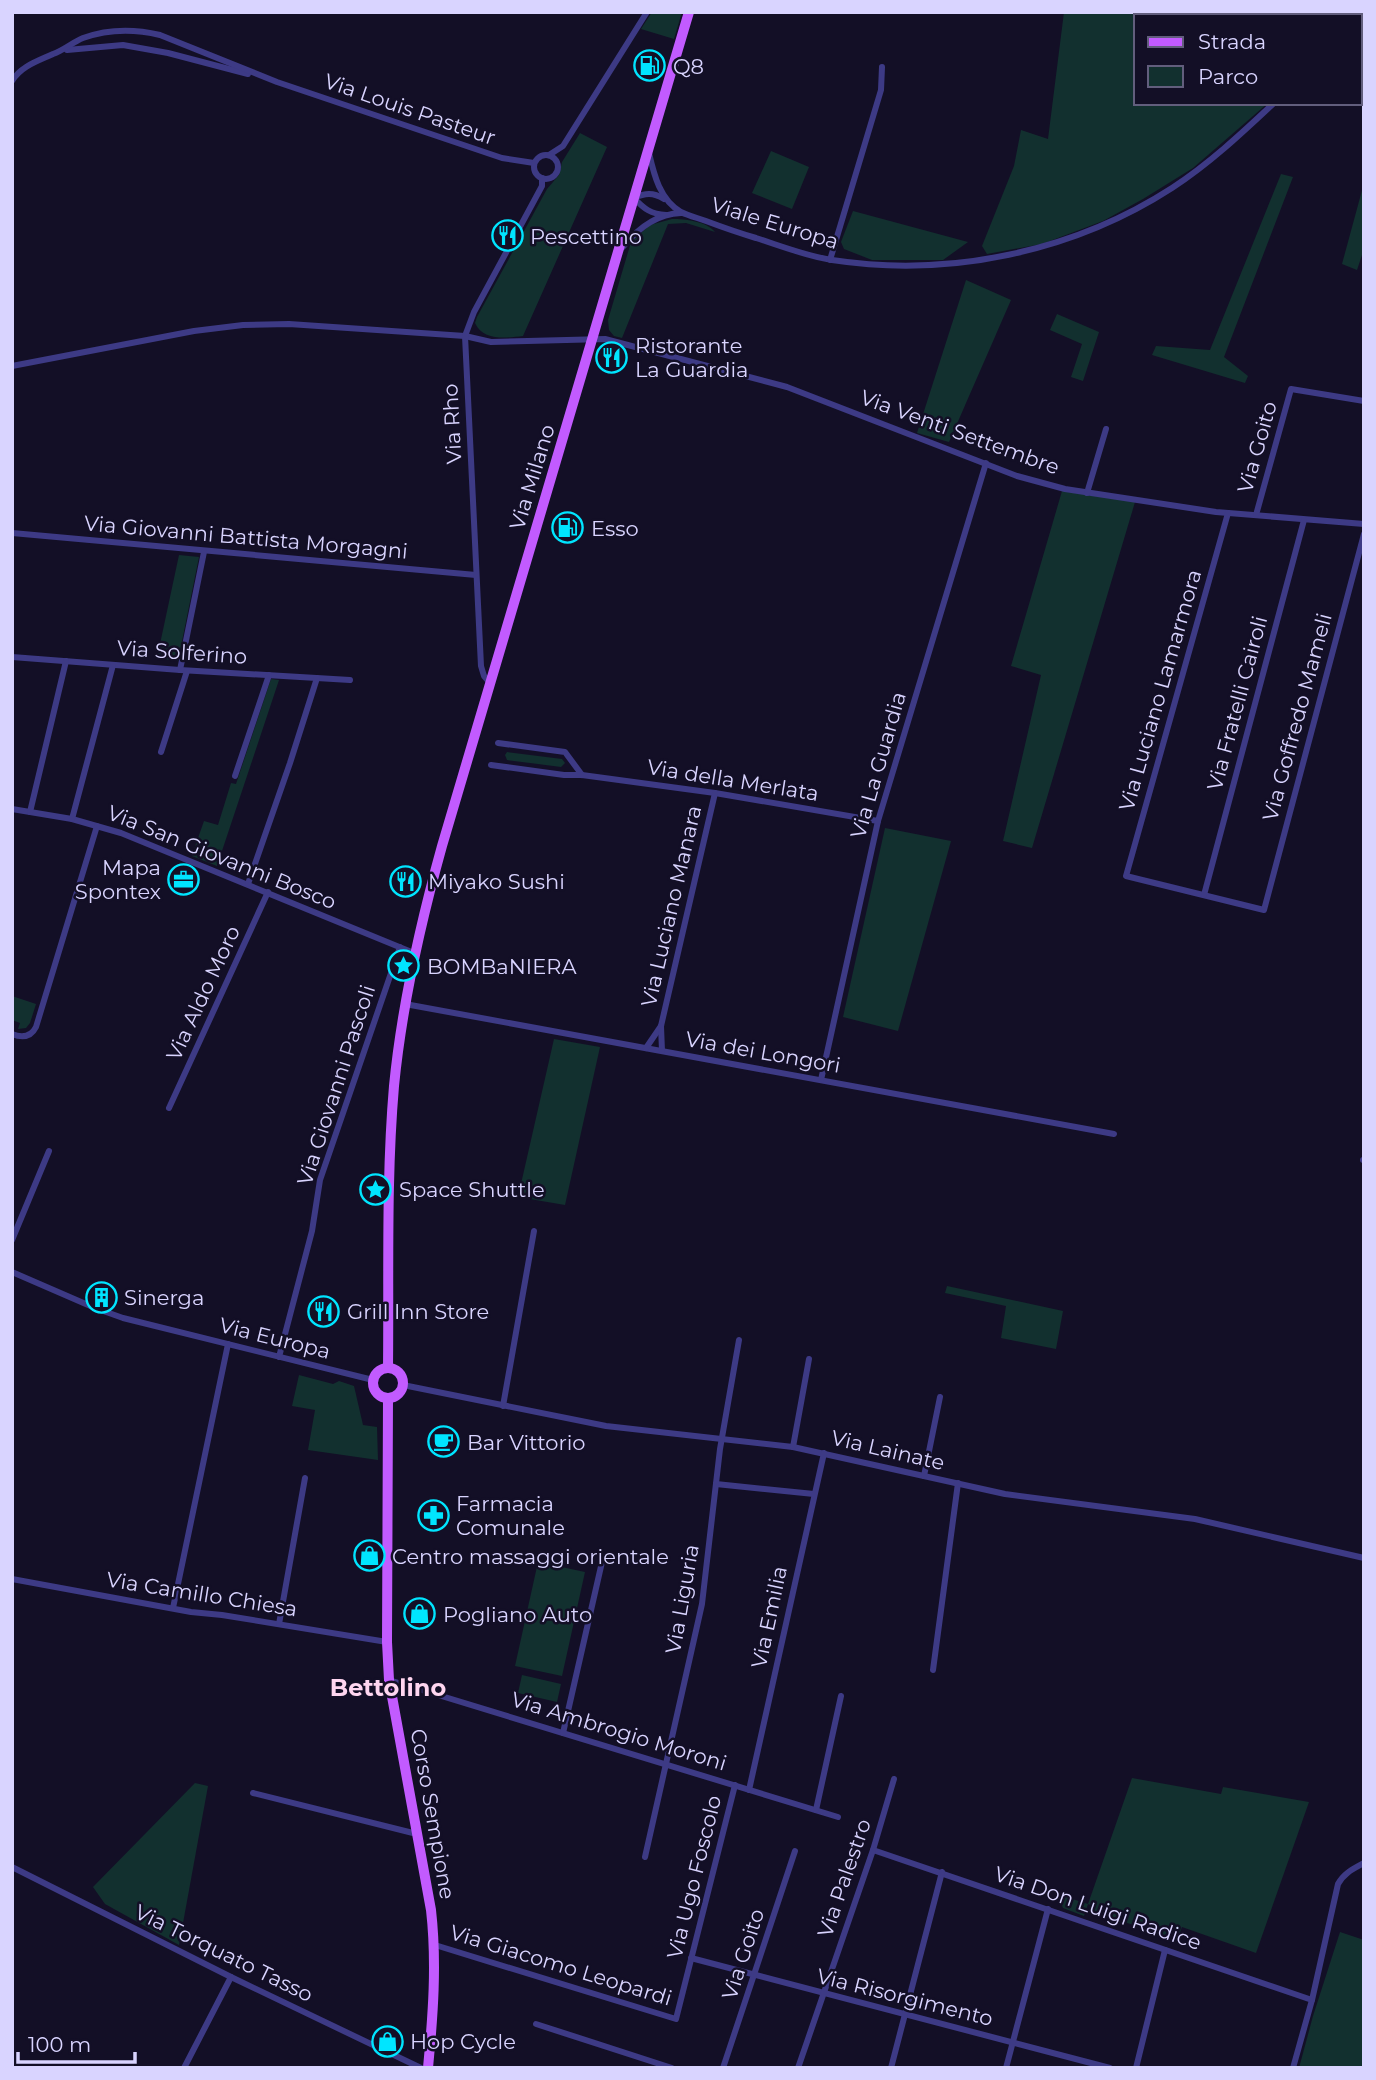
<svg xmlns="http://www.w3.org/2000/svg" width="1376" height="2080" font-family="Montserrat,sans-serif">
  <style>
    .green { fill: #12302f }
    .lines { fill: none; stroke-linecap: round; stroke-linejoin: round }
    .minor { stroke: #3d3a85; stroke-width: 6 }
    .primary { stroke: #c25bff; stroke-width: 10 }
    .labels { text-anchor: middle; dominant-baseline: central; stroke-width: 5; stroke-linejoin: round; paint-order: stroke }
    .poi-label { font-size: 21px; fill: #d9d4ff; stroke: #130f26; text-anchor: start }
    .street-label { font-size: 21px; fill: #d9d4ff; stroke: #130f26 }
    .quarter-label { font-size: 24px; font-weight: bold; fill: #ffd6f0; stroke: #130f26 }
  </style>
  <rect width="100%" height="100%" fill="#130f26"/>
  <g class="green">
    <path d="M652 12H682L674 39 641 29Z"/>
    <path d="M1064 12H1364V16L1360 19V16H1136V103H1268L1193 168 1143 199 1103 221 1042 244 987 254 982 246 1014 166 1021 130 1048 139Z"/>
    <path d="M580 133 607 147 523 336C506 338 483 341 475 323L477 317 547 189 559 175 562 162Z"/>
    <path d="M771 151 809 167 792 209 752 193Z"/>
    <path d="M1281 174 1293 177 1224 357 1248 376 1245 383 1152 355 1156 346 1210 350Z"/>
    <path d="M1364 183V249L1357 270 1342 264Z"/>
    <path d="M853 211 968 242 943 260H872L844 249 841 242Z"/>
    <path d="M672 219C685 219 706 221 715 232L686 223 668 224 622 338 614 336 609 330 608 320 631 242 650 225Z"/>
    <path d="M966 280 1011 300 949 442 917 433Z"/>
    <path d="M1057 314 1099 332 1083 381 1071 377 1082 344 1050 330Z"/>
    <path d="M1062 491 1135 502 1032 848 1003 841 1041 675 1011 666Z"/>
    <path d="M179 555 199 557 178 661 157 658Z"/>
    <path d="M271 679 279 680 217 866 192 856 193 852 204 821 218 825 231 783 236 784Z"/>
    <path d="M507 752 562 759 565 763 561 767 507 760 505 755Z"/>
    <path d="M885 828 951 841 898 1031 843 1017Z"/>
    <path d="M12 996 36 1004 30 1023 26 1028 18 1029 20 1023 12 1020Z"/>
    <path d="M554 1039 600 1047 565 1205 518 1197Z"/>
    <path d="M947 1286 1063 1311 1056 1349 1001 1338 1006 1306 945 1293Z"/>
    <path d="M299 1375 333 1384 339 1381 354 1386 363 1425 377 1427 378 1460 308 1450 315 1410 292 1406Z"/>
    <path d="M538 1562 585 1572 562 1676 515 1666Z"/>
    <path d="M522 1675 561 1684 557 1702 518 1693Z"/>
    <path d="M1132 1778 1221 1794 1223 1787 1309 1802 1256 1953 1182 1927 1176 1943 1161 1937V1935L1094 1911 1093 1906 1088 1904 1084 1916 1063 1908 1061 1903 1063 1896 1088 1904Z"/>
    <path d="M195 1783 208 1786 179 1945 105 1904 93 1887Z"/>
    <path d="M1340 1932 1364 1940V2068H1299L1313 2016Z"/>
  </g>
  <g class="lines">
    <g class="minor">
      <path d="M1360 25 1364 22"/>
      <path d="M67 50 123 45 168 53 248 74"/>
      <path d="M12 81C21 66 38 61 53 54 64 50 73 42 83 38 108 29 135 29 160 35L277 82 502 158 534 163"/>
      <path d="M649 153C654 175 660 200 681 212 689 216 698 218 706 221 722 227 739 233 756 238 781 246 806 256 832 260 949 278 1073 252 1172 188 1209 164 1242 133 1274 103"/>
      <path d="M549 155 563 146 647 12"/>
      <circle cx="546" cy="167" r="12"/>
      <path d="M664 199C653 192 645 193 634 198 644 209 651 214 666 215"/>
      <path d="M623 247C638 228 656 214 681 213"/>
      <path d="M830 260 881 90 882 67"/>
      <path d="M12 366 194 331 243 325 289 324 465 336 491 342 605 339 787 387 1017 476 1065 489 1216 512 1364 524"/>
      <path d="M1087 493 1106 429"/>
      <path d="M1228 513 1126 876 1264 910 1364 534"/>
      <path d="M1256 515 1291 389 1364 401"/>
      <path d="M12 533 476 575"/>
      <path d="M12 657 180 670 350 680"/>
      <path d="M180 670 204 552"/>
      <path d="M490 683 484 676 481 666 465 336 474 312 542 186V178"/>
      <path d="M498 743 565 752 582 775"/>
      <path d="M161 752 187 671"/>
      <path d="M491 765 564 775H582L715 793 878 821"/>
      <path d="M235 776 269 675"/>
      <path d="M12 809 72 819 121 833 414 953"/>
      <path d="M30 812 66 661"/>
      <path d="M72 819 113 665"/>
      <path d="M248 884 290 763 317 678"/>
      <path d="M1204 895 1304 520"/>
      <path d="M405 1004 1114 1134"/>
      <path d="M12 1034C22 1038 31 1037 36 1027L97 826"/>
      <path d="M646 1048 661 1026"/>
      <path d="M662 1051 661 1026 715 793"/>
      <path d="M821 1080 878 821 986 463"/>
      <path d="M169 1108 268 892"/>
      <path d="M1363 1160H1364"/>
      <path d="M12 1240 49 1151"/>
      <path d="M12 1272 95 1308 123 1318 373 1380"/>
      <path d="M279 1357 312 1231 320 1180 400 947"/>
      <path d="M403 1385 606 1426 793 1447 1005 1494 1195 1519 1364 1558"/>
      <path d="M503 1406 534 1231"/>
      <path d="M793 1447 809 1359"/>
      <path d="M924 1476 940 1397"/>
      <path d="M716 1484 814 1494"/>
      <path d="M12 1579 191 1612 222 1615 387 1642"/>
      <path d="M173 1608 228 1344"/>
      <path d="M279 1624 305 1478"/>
      <path d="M933 1670 958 1483"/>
      <path d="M389 1680 838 1817"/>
      <path d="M563 1733 602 1562"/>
      <path d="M749 1790 824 1453"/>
      <path d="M253 1793 417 1834"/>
      <path d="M816 1810 841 1696"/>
      <path d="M873 1850 1312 2000"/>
      <path d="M645 1857 702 1604 720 1449 739 1340"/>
      <path d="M12 1867 231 1977 421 2068"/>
      <path d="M435 1945 676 2019 735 1785"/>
      <path d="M691 1958 1110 2068"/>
      <path d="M536 2024 672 2068"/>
      <path d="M184 2068 231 1977"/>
      <path d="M723 2068 795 1851"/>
      <path d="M798 2068 873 1850 894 1779"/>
      <path d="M891 2068 942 1872"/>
      <path d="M1006 2068 1048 1909"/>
      <path d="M1136 2068 1165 1950"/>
      <path d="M1293 2068 1312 2000 1338 1884C1344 1873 1353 1869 1364 1863"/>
    </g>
    <g class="primary">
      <circle cx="388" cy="1383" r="15"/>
      <path d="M388 1368C389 1274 386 1179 394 1086 402 1004 420 925 442 846L689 12"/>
      <path d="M388 1399 387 1642 389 1680 431 1910C437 1963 433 2015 428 2068"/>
    </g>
  </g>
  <defs>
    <symbol id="fuel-ring" viewBox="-11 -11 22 22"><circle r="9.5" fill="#130f26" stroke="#00e5ff" stroke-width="1.5"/><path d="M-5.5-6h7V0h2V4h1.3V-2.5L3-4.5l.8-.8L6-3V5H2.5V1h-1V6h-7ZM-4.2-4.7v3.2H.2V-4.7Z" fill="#00e5ff"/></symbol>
    <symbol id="restaurant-ring" viewBox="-11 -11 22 22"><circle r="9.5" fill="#130f26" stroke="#00e5ff" stroke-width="1.5"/><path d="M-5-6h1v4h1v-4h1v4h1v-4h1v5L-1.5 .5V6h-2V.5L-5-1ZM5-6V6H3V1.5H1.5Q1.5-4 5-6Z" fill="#00e5ff"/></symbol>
    <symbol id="office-ring" viewBox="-11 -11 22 22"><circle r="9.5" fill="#130f26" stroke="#00e5ff" stroke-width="1.5"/><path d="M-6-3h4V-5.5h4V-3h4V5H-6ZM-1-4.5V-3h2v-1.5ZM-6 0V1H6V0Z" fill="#00e5ff"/></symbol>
    <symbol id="sight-ring" viewBox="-11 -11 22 22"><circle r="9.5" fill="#130f26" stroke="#00e5ff" stroke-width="1.5"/><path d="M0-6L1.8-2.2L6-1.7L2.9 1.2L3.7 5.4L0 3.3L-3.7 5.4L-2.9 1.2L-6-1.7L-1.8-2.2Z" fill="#00e5ff"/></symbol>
    <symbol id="building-ring" viewBox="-11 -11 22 22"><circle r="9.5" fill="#130f26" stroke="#00e5ff" stroke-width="1.5"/><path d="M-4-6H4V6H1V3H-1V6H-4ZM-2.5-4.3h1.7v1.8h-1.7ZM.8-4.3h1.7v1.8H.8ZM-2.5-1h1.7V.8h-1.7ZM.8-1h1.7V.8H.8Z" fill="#00e5ff"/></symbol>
    <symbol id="cafe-ring" viewBox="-11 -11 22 22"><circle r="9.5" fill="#130f26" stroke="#00e5ff" stroke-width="1.5"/><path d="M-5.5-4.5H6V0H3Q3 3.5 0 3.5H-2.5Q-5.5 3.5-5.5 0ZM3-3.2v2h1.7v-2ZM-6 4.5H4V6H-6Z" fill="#00e5ff"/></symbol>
    <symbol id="pharmacy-ring" viewBox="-11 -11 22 22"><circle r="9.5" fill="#130f26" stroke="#00e5ff" stroke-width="1.5"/><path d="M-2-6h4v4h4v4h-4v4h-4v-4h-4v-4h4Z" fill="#00e5ff"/></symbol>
    <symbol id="shop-ring" viewBox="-11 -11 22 22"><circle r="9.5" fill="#130f26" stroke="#00e5ff" stroke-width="1.5"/><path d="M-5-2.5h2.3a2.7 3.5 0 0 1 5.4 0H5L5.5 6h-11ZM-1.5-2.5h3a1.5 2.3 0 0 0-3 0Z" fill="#00e5ff"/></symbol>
  </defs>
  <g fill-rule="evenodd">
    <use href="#fuel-ring" x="632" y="48" width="35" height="35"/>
    <use href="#restaurant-ring" x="490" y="218" width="35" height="35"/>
    <use href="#restaurant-ring" x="594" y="340" width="35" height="35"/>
    <use href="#fuel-ring" x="550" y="510" width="35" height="35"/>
    <use href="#office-ring" x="166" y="862" width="35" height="35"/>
    <use href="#restaurant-ring" x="388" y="864" width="35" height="35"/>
    <use href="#sight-ring" x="386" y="948" width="35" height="35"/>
    <use href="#sight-ring" x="358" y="1172" width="35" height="35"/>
    <use href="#building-ring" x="84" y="1280" width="35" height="35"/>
    <use href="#restaurant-ring" x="306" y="1294" width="35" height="35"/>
    <use href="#cafe-ring" x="426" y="1424" width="35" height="35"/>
    <use href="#pharmacy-ring" x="416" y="1498" width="35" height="35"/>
    <use href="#shop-ring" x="352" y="1538" width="35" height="35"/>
    <use href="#shop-ring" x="402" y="1596" width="35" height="35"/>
    <use href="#shop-ring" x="370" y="2024" width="35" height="35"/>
  </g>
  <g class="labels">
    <g class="poi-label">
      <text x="673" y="66">Q8</text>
      <text x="530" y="236">Pescettino</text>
      <text x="635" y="345">Ristorante<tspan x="635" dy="24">La Guardia</tspan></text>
      <text x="591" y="528">Esso</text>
      <text x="161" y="867" text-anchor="end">Mapa<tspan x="161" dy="24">Spontex</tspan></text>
      <text x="428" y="881">Miyako Sushi</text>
      <text x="427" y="966">BOMBaNIERA</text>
      <text x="399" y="1189">Space Shuttle</text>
      <text x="124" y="1297">Sinerga</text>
      <text x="347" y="1311">Grill Inn Store</text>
      <text x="467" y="1442">Bar Vittorio</text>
      <text x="456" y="1503">Farmacia<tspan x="456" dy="24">Comunale</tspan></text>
      <text x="392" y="1556">Centro massaggi orientale</text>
      <text x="443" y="1614">Pogliano Auto</text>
      <text x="410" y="2041">Hop Cycle</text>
    </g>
    <g class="street-label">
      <text transform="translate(410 109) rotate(19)">Via Louis Pasteur</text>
      <text transform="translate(775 223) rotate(17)">Viale Europa</text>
      <text transform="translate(452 424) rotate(-93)">Via Rho</text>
      <text transform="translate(960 432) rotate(20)">Via Venti Settembre</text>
      <text transform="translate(1257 447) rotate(-74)">Via Goito</text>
      <text transform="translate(532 477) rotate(-73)">Via Milano</text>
      <text transform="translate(246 537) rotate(5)">Via Giovanni Battista Morgagni</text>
      <text transform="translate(182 652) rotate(4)">Via Solferino</text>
      <text transform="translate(1160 690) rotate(-74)">Via Luciano Lamarmora</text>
      <text transform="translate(1237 703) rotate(-75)">Via Fratelli Cairoli</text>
      <text transform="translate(1297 717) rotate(-75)">Via Goffredo Mameli</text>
      <text transform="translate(878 765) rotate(-74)">Via La Guardia</text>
      <text transform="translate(733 780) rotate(9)">Via della Merlata</text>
      <text transform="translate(222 857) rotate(22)">Via San Giovanni Bosco</text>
      <text transform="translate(671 906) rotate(-77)">Via Luciano Manara</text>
      <text transform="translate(203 993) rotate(-65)">Via Aldo Moro</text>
      <text transform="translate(763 1052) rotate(10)">Via dei Longori</text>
      <text transform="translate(336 1085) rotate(-72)">Via Giovanni Pascoli</text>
      <text transform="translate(275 1338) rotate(14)">Via Europa</text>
      <text transform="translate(888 1450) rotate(13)">Via Lainate</text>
      <text transform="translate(202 1594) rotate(9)">Via Camillo Chiesa</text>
      <text transform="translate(682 1599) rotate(-80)">Via Liguria</text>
      <text transform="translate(769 1617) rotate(-78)">Via Emilia</text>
      <text transform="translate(619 1731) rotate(17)">Via Ambrogio Moroni</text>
      <text transform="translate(433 1814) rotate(80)">Corso Sempione</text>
      <text transform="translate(694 1877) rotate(-76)">Via Ugo Foscolo</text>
      <text transform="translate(844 1878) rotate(-71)">Via Palestro</text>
      <text transform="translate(1098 1908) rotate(19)">Via Don Luigi Radice</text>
      <text transform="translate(224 1953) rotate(26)">Via Torquato Tasso</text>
      <text transform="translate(743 1954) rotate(-72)">Via Goito</text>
      <text transform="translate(561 1965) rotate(17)">Via Giacomo Leopardi</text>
      <text transform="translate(905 1997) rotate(14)">Via Risorgimento</text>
    </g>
    <g class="quarter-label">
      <text x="388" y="1687">Bettolino</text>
    </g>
  </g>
  <rect width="1376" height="2080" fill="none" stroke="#d9d4ff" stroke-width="28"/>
  <rect x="1134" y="14" width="228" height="91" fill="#130f26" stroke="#625e7d" stroke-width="2"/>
  <rect x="1148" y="37" width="35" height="10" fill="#c25bff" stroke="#625e7d" stroke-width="2"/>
  <text x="1198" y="49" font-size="21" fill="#d9d4ff">Strada</text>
  <rect x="1148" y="66" width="35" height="21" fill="#12302f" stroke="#625e7d" stroke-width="2"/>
  <text x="1198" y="84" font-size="21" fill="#d9d4ff">Parco</text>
  <path d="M18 2052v10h117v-10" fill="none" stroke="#d9d4ff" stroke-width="3.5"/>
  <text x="28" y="2052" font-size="21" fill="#d9d4ff" stroke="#130f26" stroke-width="5" paint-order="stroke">100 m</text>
</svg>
